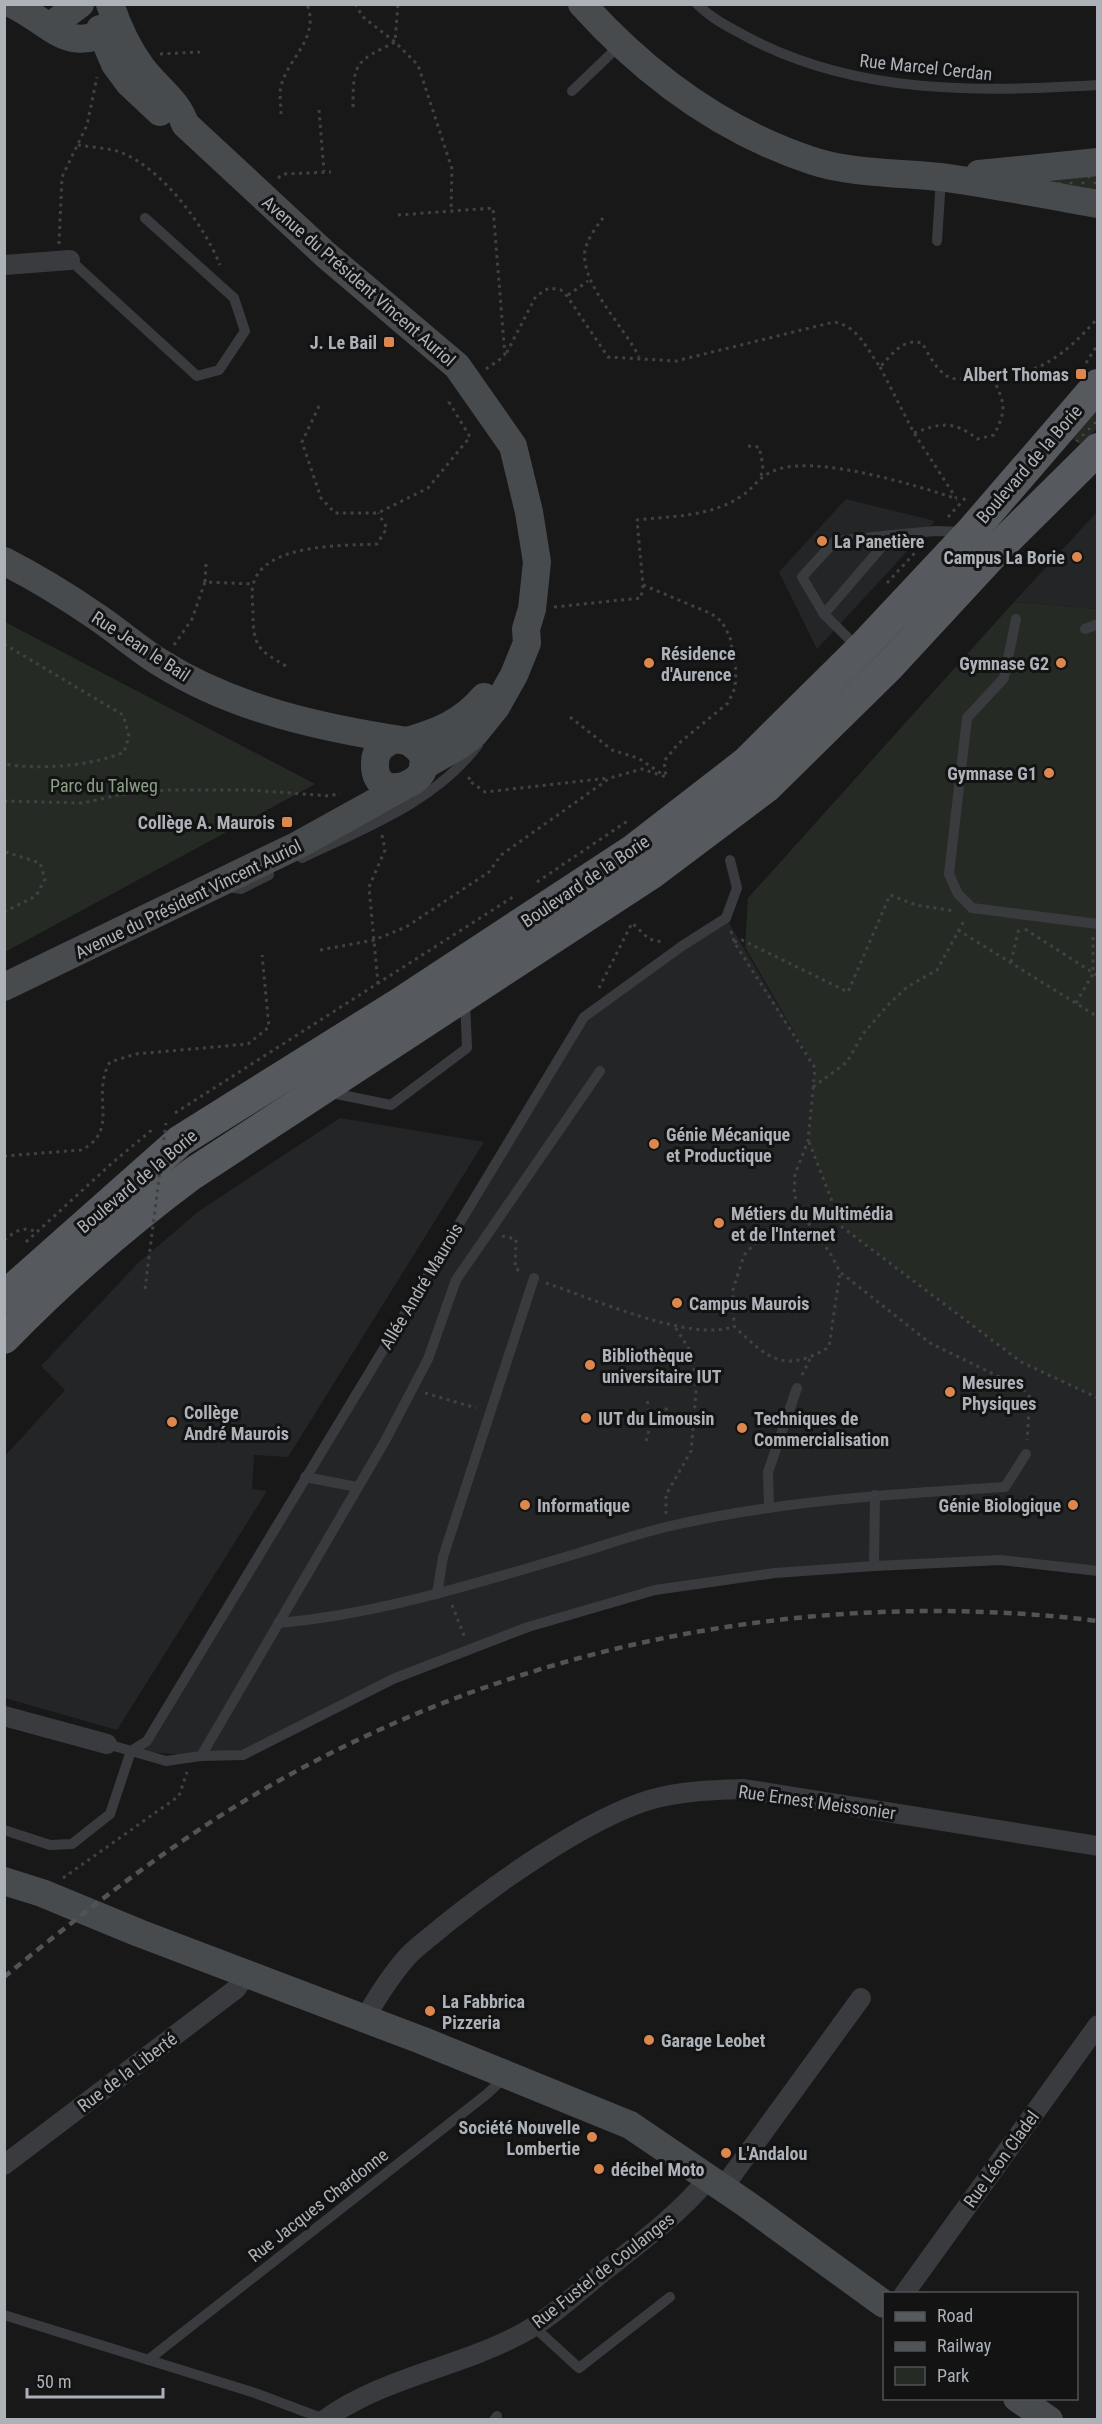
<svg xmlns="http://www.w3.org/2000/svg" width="1102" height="2424" font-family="'Roboto Condensed',sans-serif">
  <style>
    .built { fill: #242526 }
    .grass { fill: url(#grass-dots) }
    .park { fill: #252b24 }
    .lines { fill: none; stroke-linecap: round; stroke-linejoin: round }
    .path { stroke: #3f4245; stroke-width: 3; stroke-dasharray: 3 4.5; stroke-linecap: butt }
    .lane { stroke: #393b3e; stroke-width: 10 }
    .street { stroke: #393b3e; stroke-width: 20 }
    .secondary { stroke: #484b4e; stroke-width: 28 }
    .primary { stroke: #56595d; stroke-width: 32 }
    .rail { stroke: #515457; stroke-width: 4.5; stroke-dasharray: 8 6; stroke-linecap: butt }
    .path-bridge { stroke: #3f4245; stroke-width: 3; stroke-dasharray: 3 4.5; stroke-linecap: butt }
    .poi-dot { fill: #db874e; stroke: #131314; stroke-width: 2 }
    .labels { text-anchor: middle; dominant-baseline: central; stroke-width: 6; stroke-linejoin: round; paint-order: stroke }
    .street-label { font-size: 18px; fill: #acb2b8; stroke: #131314 }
    .poi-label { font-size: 18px; font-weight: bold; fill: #acb2b8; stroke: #131314; text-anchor: start }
    .park-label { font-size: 18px; fill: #8aa085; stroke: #131314 }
  </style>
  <defs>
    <pattern id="grass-dots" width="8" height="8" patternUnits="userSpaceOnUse" patternTransform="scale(1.5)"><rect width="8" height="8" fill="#252b24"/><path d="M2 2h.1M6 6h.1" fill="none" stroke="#424742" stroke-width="1.8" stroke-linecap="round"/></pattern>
  </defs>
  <rect width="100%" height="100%" fill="#181819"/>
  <g class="built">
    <path d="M846 499 935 521 817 649 779 572Z"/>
    <path d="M1097 512V609L1014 602Z"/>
    <path d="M726 918 815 1068 808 1141 842 1227 1021 1362 1097 1398V1571L1001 1560 874 1566 655 1590 528 1627 393 1679 243 1755 201 1756 131 1751 147 1741 584 1017Z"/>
    <path d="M340 1118 484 1142 288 1457 254 1455 252 1489 267 1491 117 1730 5 1698V1456L65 1390 41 1366 138 1263 199 1211Z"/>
  </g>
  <g class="grass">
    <path d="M1097 173V195L989 180Z"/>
    <path d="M1097 409V429L1080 444 1073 439Z"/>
  </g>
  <g class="park">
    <path d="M1014 602 1097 609V1398L1021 1362 842 1227 808 1141 815 1068 745 947 748 898Z"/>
    <path d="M4 622H5L315 784 5 952Z"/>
  </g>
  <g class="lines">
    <g class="path">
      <path d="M355 4 363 17 395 42 418 65 452 169 451 211"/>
      <path d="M160 54 200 52"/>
      <path d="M353 107C353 61 356 62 395 42L398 4"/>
      <path d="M319 110 324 171"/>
      <path d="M281 114C281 106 279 94 281 86 289 56 320 39 307 4"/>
      <path d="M78 145C91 147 107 148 120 152 162 168 204 225 220 265"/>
      <path d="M278 178 283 174 331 172"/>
      <path d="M398 215 493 208 505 356 536 296 549 288 561 290 567 296 608 357 676 361 834 322C858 326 867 349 880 367 893 354 902 338 922 343 929 354 937 373 951 378 958 380 970 378 979 378 1034 379 1062 358 1098 318"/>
      <path d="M603 218C596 227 588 238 585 250 580 284 624 326 639 357"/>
      <path d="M59 244 62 177 87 125 97 77"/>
      <path d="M568 295 588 281"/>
      <path d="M1086 363 1098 344"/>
      <path d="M880 367 914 433 956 498"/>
      <path d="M486 369 505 356"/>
      <path d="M319 406 302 442 321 498 335 513H378L428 488 470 437 449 402 452 398"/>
      <path d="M914 433C940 423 954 420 977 439L994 435C1007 409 1005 404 993 378"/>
      <path d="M748 446 759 447 763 465 761 476"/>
      <path d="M948 517 968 495"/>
      <path d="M205 582 206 564"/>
      <path d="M887 583 921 546"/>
      <path d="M643 585 712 614 722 622 730 637 736 671 735 688 728 703 678 744 664 761 666 777"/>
      <path d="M554 607 641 598 643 585 637 520C672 516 712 517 743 495 757 485 759 475 779 469 819 456 916 485 957 499"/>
      <path d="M4 644 123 715 129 736 124 752C93 766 38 770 4 764"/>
      <path d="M174 645 192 619 205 582 253 584"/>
      <path d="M286 666C258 650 253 646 253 613 253 604 251 593 253 585 263 543 343 546 377 544L387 528 378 513"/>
      <path d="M570 717 612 750 638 758 662 774"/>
      <path d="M470 777 468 780 485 792 609 778"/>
      <path d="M4 801 83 803 119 795 168 790H249L330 796 340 793"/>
      <path d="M537 882 629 820"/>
      <path d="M4 912 36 896 45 879 40 863 6 852"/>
      <path d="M1025 929 1098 976"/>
      <path d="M958 930 1098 1017"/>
      <path d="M731 931 734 942 815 1068 808 1141 795 1174 794 1195 813 1232 829 1251 840 1272 930 1343 1022 1388 1030 1397 1027 1440"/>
      <path d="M734 942 742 940 848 992 890 895 916 905 954 911"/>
      <path d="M320 950 374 940 406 927 489 872 501 855 610 778 642 769 666 777"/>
      <path d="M1011 962 1019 928"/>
      <path d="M378 984 369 887 385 850 382 835"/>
      <path d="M599 988 632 923 649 939 662 942"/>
      <path d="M1076 1003 1093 974V937"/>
      <path d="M813 1087 847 1062 863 1034 887 1006 907 987 937 970 965 919"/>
      <path d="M175 1113 516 895"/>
      <path d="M809 1142 842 1227 1021 1362 1098 1398"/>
      <path d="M4 1156 81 1150C121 1131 90 1095 110 1062L136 1054 248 1044 269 1027 262 955"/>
      <path d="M813 1232 764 1234 744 1255 733 1290 734 1326C768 1359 784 1374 829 1347L840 1272"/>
      <path d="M502 1236 516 1239 515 1268 523 1273"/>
      <path d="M4 1240C15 1232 23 1225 36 1232"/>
      <path d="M26 1242 112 1163 153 1129"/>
      <path d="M546 1283C589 1297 693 1344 734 1326"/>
      <path d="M802 1375 810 1359"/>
      <path d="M425 1393 476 1408"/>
      <path d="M650 1426 660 1419 668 1406"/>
      <path d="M646 1441 650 1426 647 1398"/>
      <path d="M666 1514V1495L691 1451 696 1393 693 1355 675 1327"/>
      <path d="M452 1605 465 1638"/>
      <path d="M63 1878 179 1796 187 1772"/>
    </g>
    <g class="lane">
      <path d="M697 4C713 20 731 28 751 39 860 95 978 92 1098 85"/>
      <path d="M572 91 619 46"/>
      <path d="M937 241 941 178"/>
      <path d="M70 260 197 376 219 370 245 331 234 298 145 218"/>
      <path d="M824 614 802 577 835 541 892 535"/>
      <path d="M1016 619 1004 678 967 718 949 874 958 894 972 908 1098 924"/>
      <path d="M1085 629 1098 624"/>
      <path d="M857 647 824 614 892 535 935 531 965 532"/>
      <path d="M302 858C365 828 435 802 478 745"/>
      <path d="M228 887 241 889 269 875"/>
      <path d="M327 1092 391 1105 467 1048 465 999"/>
      <path d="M305 1477 357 1487"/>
      <path d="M769 1508 768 1472 797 1388"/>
      <path d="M874 1566 875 1495"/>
      <path d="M437 1594 443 1557 534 1278"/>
      <path d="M278 1623C381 1614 480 1582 579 1553 608 1544 637 1534 666 1527 777 1501 891 1494 1005 1487L1026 1454"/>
      <path d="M107 1744 166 1761 201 1756 385 1441 428 1359 456 1280 600 1071"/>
      <path d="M201 1756 243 1755 393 1679 528 1627 655 1590 775 1573 874 1566 1001 1560 1098 1571"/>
      <path d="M4 1830 50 1845 72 1844 110 1814 131 1751 147 1741 584 1017 682 946 726 918 737 888 730 860"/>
      <path d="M4 2315 255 2393 324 2419"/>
      <path d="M533 2326 579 2368 670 2297"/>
      <path d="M148 2360 487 2094 505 2077"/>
      <path d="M494 2420 497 2416"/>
    </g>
    <g class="street">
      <path d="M4 265 70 260"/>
      <path d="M4 1716 107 1744"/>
      <path d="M364 2020C377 1997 391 1975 408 1956 418 1945 432 1936 443 1926 495 1884 585 1820 649 1800 680 1791 712 1790 744 1789L1098 1846"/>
      <path d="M4 2165 236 1989 246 1975"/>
      <path d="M722 2189 861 1998"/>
      <path d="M904 2294 1098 2025"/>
      <path d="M324 2420C382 2378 456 2368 519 2335 550 2319 576 2294 603 2272 640 2243 678 2215 708 2179"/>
    </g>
    <g class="secondary">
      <path d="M12 4C55 25 66 56 118 27"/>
      <path d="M110 4C118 28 128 49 142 68 157 88 178 101 185 124L326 255 457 366 513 446 529 512 537 562 532 609 526 629 527 643 514 675 496 707 475 733 460 745 423 766"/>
      <path d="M582 4C646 75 721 131 813 161 848 173 903 173 940 177 993 184 1045 195 1098 204"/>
      <path d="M57 21 80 4"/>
      <path d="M100 29 115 64 129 83 160 112"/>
      <path d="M979 174 1098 162"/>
      <path d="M4 561C35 577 65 595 94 615 117 630 138 649 161 663 234 709 322 728 407 741 461 771 372 816 375 762 375 750 384 743 395 739"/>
      <path d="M407 741C438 732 463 722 484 697"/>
      <path d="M4 987 298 845 401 788"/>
      <path d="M4 1881 42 1893 139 1933 421 2040 630 2125 745 2203 884 2304"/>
      <path d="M1017 2398 1049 2420"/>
    </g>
    <g class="primary">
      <path d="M4 1297 180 1141 399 1004 635 849 746 763 866 644 971 532 1098 385"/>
      <path d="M4 1338C63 1277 125 1224 192 1174L653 872 766 787 890 665 1002 544 1098 449"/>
    </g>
    <path class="rail" d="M4 1977C95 1903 188 1830 291 1774 535 1640 821 1587 1098 1621"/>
    <path class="path-bridge" d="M145 1289 166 1123"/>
  </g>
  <g class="poi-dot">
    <rect x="383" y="336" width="12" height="12" rx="3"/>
    <rect x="1075" y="368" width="12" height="12" rx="3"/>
    <circle cx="822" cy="541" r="6"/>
    <circle cx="1077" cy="557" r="6"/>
    <circle cx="649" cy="663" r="6"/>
    <circle cx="1061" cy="663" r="6"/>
    <circle cx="1049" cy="773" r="6"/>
    <rect x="281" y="816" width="12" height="12" rx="3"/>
    <circle cx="654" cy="1144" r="6"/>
    <circle cx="719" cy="1223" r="6"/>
    <circle cx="677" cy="1303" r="6"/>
    <circle cx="590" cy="1365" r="6"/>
    <circle cx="950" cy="1392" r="6"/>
    <circle cx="586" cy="1418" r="6"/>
    <circle cx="172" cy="1422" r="6"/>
    <circle cx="742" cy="1428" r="6"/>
    <circle cx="525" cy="1505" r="6"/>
    <circle cx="1073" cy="1505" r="6"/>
    <circle cx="430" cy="2011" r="6"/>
    <circle cx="649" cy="2040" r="6"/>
    <circle cx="592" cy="2137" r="6"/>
    <circle cx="726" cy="2153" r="6"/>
    <circle cx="599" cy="2169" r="6"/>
  </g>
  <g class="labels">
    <g class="street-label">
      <text transform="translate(926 67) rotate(6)">Rue Marcel Cerdan</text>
      <text transform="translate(359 281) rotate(41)">Avenue du Président Vincent Auriol</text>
      <text transform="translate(1029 464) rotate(-49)">Boulevard de la Borie</text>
      <text transform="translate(141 646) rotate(33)">Rue Jean le Bail</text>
      <text transform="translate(585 881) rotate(-34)">Boulevard de la Borie</text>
      <text transform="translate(188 899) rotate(-26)">Avenue du Président Vincent Auriol</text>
      <text transform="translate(137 1181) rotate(-40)">Boulevard de la Borie</text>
      <text transform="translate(421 1286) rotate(-59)">Allée André Maurois</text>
      <text transform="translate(817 1802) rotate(8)">Rue Ernest Meissonier</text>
      <text transform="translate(127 2072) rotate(-37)">Rue de la Liberté</text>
      <text transform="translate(1001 2159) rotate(-54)">Rue Léon Cladel</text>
      <text transform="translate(318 2205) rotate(-38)">Rue Jacques Chardonne</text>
      <text transform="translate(603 2270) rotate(-38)">Rue Fustel de Coulanges</text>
    </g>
    <g class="poi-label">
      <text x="377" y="342" text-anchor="end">J. Le Bail</text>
      <text x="1069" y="374" text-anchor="end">Albert Thomas</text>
      <text x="834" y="541">La Panetière</text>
      <text x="1065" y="557" text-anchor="end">Campus La Borie</text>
      <text x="661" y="653">Résidence<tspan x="661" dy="21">d'Aurence</tspan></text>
      <text x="1049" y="663" text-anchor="end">Gymnase G2</text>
      <text x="1037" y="773" text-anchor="end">Gymnase G1</text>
      <text x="275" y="822" text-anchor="end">Collège A. Maurois</text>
      <text x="666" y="1134">Génie Mécanique<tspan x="666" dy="21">et Productique</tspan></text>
      <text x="731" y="1213">Métiers du Multimédia<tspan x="731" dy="21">et de l'Internet</tspan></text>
      <text x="689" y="1303">Campus Maurois</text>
      <text x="602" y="1355">Bibliothèque<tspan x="602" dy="21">universitaire IUT</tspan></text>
      <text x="962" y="1382">Mesures<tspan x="962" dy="21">Physiques</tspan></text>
      <text x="184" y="1412">Collège<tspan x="184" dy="21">André Maurois</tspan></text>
      <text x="598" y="1418">IUT du Limousin</text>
      <text x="754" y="1418">Techniques de<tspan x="754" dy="21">Commercialisation</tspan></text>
      <text x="537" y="1505">Informatique</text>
      <text x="1061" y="1505" text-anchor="end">Génie Biologique</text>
      <text x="442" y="2001">La Fabbrica<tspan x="442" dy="21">Pizzeria</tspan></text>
      <text x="661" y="2040">Garage Leobet</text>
      <text x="580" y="2127" text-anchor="end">Société Nouvelle<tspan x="580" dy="21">Lombertie</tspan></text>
      <text x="738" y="2153">L'Andalou</text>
      <text x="611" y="2169">décibel Moto</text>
    </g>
    <g class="park-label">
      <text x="104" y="785">Parc du Talweg</text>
    </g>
  </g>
  <rect width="1102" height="2424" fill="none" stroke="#acb2b8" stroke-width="12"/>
  <rect x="883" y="2292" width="195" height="108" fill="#131314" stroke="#505356" stroke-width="1.5"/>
  <rect x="895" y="2312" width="30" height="9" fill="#56595d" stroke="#505356" stroke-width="1.5"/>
  <text x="937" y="2322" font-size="18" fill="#acb2b8">Road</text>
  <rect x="895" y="2342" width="30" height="9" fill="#515457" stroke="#505356" stroke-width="1.5"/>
  <text x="937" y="2352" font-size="18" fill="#acb2b8">Railway</text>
  <rect x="895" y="2367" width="30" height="18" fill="#252b24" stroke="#505356" stroke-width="1.5"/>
  <text x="937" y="2382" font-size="18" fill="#acb2b8">Park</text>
  <path d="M27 2388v9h136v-9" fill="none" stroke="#acb2b8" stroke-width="3"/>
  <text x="36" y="2388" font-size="18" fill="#acb2b8" stroke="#131314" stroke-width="4.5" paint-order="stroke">50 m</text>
</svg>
